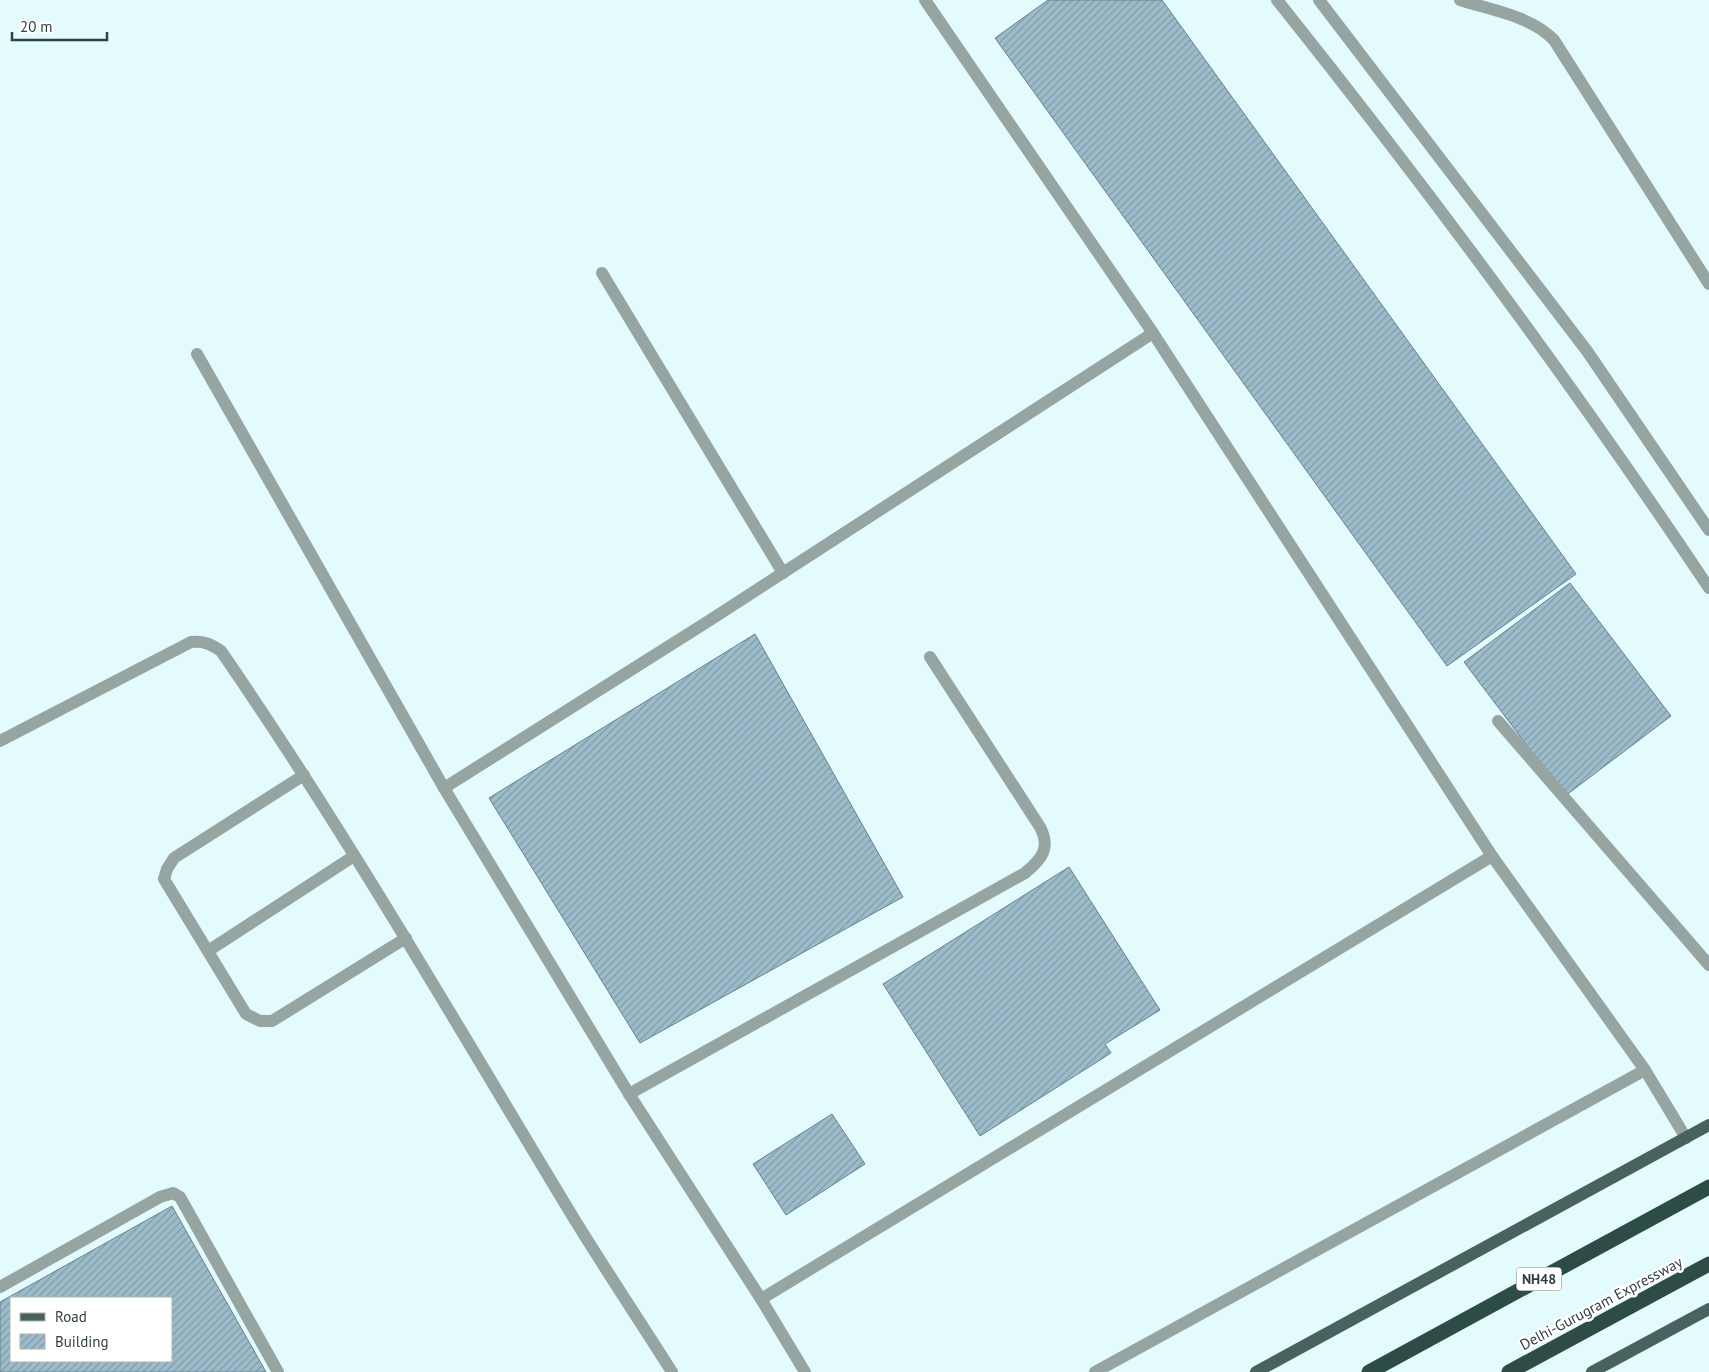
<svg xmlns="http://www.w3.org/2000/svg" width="1709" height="1372" font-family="'PT Sans',sans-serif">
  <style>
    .building { fill: url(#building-hatch); stroke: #658290; fill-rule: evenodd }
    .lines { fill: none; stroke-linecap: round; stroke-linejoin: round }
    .minor { stroke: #96a5a1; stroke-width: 12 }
    .major { stroke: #48635d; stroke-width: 12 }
    .highway { stroke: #2d4c45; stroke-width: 15 }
    .labels { text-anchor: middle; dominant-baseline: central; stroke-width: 5; stroke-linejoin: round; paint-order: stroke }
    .shield { fill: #fff; stroke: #6f797b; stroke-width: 1 }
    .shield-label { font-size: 14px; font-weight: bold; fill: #314042 }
    .street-label { font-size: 15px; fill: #314042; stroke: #fff }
  </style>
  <defs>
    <pattern id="building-hatch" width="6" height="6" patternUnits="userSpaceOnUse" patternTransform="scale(1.25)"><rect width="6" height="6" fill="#9dbccb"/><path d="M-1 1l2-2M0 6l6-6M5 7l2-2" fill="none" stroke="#819aa6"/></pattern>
  </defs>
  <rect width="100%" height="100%" fill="#e4fbfd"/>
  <g class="building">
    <path d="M1048 0H1162L1576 574 1447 666 995 38Z"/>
    <path d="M1570 583 1671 716 1565 796 1464 662Z"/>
    <path d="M755 634 903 897 640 1043 489 798Z"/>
    <path d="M1069 867 1160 1010 1105 1044 1111 1053 980 1136 883 984Z"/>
    <path d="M832 1114 865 1164 786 1215 753 1164Z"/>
    <path d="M172 1206 266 1372H0V1302ZM11 1298H171V1361H11Z"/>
  </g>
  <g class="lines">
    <g class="minor">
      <path d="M925 0 1153 333 1492 856 1645 1070 1686 1138"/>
      <path d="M1277 0C1429 190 1574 386 1709 588"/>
      <path d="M1319 0 1587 351 1709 530"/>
      <path d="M1460 0C1491 10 1531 16 1554 40L1709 284"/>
      <path d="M602 273 783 573"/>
      <path d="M197 354 444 788 629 1094 761 1299 805 1372"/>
      <path d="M1498 721 1709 965"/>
      <path d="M0 741 191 642C204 641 211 644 221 651 347 834 458 1027 573 1217 605 1269 639 1320 672 1372"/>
      <path d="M304 775 174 858 167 869 164 879 246 1014 260 1021H272L406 938"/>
      <path d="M444 788 707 622 1153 333"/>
      <path d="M208 951 354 856"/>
      <path d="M629 1094 1025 873C1042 859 1051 848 1040 827L930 657"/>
      <path d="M0 1287 160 1197 173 1193 180 1197 278 1372"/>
      <path d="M761 1299 1492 856"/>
      <path d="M1095 1372 1645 1070"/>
    </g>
    <g class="major">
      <path d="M1256 1372 1709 1125"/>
      <path d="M1592 1372 1709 1309"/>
    </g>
    <g class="highway">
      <path d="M1369 1372 1709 1187"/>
      <path d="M1509 1372 1709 1264"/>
    </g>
  </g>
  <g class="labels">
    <rect class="shield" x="1516.5" y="1267.5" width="45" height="23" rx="4"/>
    <g class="shield-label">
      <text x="1539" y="1279">NH48</text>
    </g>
    <g class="street-label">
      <text transform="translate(1601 1303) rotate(-28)">Delhi-Gurugram Expressway</text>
    </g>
  </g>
  <rect x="10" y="1297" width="162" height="65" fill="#ffffff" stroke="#adb3b3"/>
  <rect x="20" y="1313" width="25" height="8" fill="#48635d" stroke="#adb3b3"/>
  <text x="55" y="1322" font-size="15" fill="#314042">Road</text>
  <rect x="20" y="1334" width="25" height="15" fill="url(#building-hatch)" stroke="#adb3b3"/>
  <text x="55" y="1347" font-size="15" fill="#314042">Building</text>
  <path d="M12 32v8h95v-8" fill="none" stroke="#314042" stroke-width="2.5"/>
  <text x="20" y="32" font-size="15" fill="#314042" stroke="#ffffff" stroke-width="4" paint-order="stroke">20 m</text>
</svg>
